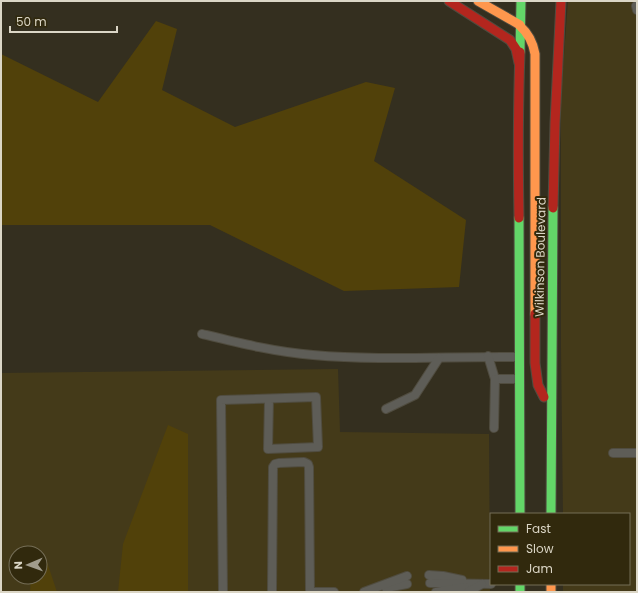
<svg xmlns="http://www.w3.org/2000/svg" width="638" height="593" font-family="Poppins,sans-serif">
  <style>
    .built { fill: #443a19; fill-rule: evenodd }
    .green { fill: #51410a }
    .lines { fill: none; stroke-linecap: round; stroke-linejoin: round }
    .lane-casing { stroke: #504c3f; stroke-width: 10 }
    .fast-casing { stroke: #504c3f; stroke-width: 11 }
    .slow-casing { stroke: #504c3f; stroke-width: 11 }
    .jam-casing { stroke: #504c3f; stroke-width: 11 }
    .lane { stroke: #5e5d57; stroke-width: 8 }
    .fast { stroke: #63d668; stroke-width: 9 }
    .slow { stroke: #ff974d; stroke-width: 9 }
    .jam { stroke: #b3261e; stroke-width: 9 }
    .labels { text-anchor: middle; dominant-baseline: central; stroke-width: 4; stroke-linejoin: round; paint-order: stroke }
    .street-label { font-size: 12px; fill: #dbd6c6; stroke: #31290d }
  </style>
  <rect width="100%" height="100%" fill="#342f1f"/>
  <g class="built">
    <path d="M568 1H637V592H563V584H629V514H563L561 348V95Z"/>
    <path d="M338 369 340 432 489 434 490 592H1V373ZM16 553H40V577H16Z"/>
  </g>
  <g class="green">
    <path d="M156 21 177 29 162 90 235 127 366 82 395 88 374 161 466 220 459 287 344 291 210 225H1V54L98 102Z"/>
    <path d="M168 425 188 434V592H118L123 544Z"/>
    <path d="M45 556 57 592H30L31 577H40V559Z"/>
  </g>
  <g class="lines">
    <defs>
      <g id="lane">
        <path d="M636 6 637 10"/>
        <path d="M202 334C239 343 275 352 313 355 381 361 450 356 519 357"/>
        <path d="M488 356 495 379H520"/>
        <path d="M386 409 415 395 439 358"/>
        <path d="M494 428 495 379"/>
        <path d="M613 453H637"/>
        <path d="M429 575 443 576 462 580"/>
        <path d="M430 583 491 584"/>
        <path d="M386 588 407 584"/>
        <path d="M223 592 221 400 316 397 318 447 268 449 269 399"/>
        <path d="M272 592 273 467 275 464 279 463 304 462 308 464 309 467 310 592"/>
        <path d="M310 592H334"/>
        <path d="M364 592 407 576"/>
        <path d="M436 592 465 587"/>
        <path d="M468 592 482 584"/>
      </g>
      <g id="fast">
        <path d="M520 52 521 1"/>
        <path d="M519 218 520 514"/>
        <path d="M551 514 553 208"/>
        <path d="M520 584V592"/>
      </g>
      <g id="slow">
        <path d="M478 1 520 25"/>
        <path d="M520 26C529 34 533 42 535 54V314"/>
        <path d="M551 584V592"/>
      </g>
      <g id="jam">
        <path d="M449 1 510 40 516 49 519 63"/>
        <path d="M553 208 555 123 561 1"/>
        <path d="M519 218C518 162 518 107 520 52"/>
        <path d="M535 314V363L538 385 544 397"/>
      </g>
    </defs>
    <use href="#lane" class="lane-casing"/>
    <use href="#fast" class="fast-casing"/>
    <use href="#slow" class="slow-casing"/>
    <use href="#jam" class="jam-casing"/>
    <use href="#lane" class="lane"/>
    <use href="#fast" class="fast"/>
    <use href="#slow" class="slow"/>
    <use href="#jam" class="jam"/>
  </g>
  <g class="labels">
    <g class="street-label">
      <text transform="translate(540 257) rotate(-89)">Wilkinson Boulevard</text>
    </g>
  </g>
  <rect width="638" height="593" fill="none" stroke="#dbd6c6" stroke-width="4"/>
  <rect x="490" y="513" width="140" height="72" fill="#31290d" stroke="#756e57"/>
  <rect x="498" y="526" width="20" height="6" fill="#63d668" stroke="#756e57"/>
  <text x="526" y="533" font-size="12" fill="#dbd6c6">Fast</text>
  <rect x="498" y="546" width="20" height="6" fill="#ff974d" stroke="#756e57"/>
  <text x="526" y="553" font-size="12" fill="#dbd6c6">Slow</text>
  <rect x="498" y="566" width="20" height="6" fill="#b3261e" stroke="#756e57"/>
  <text x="526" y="573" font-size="12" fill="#dbd6c6">Jam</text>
  <g transform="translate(28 565) rotate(268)"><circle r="19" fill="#31290d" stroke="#756e57"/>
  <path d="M0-3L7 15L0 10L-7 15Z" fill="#a19c8c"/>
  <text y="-6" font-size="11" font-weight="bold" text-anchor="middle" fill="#dbd6c6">N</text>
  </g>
  <path d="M10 26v6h107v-6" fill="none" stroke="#dbd6c6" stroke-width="2"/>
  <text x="16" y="26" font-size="12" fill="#dbd6c6" stroke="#31290d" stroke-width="3" paint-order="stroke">50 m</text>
</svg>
